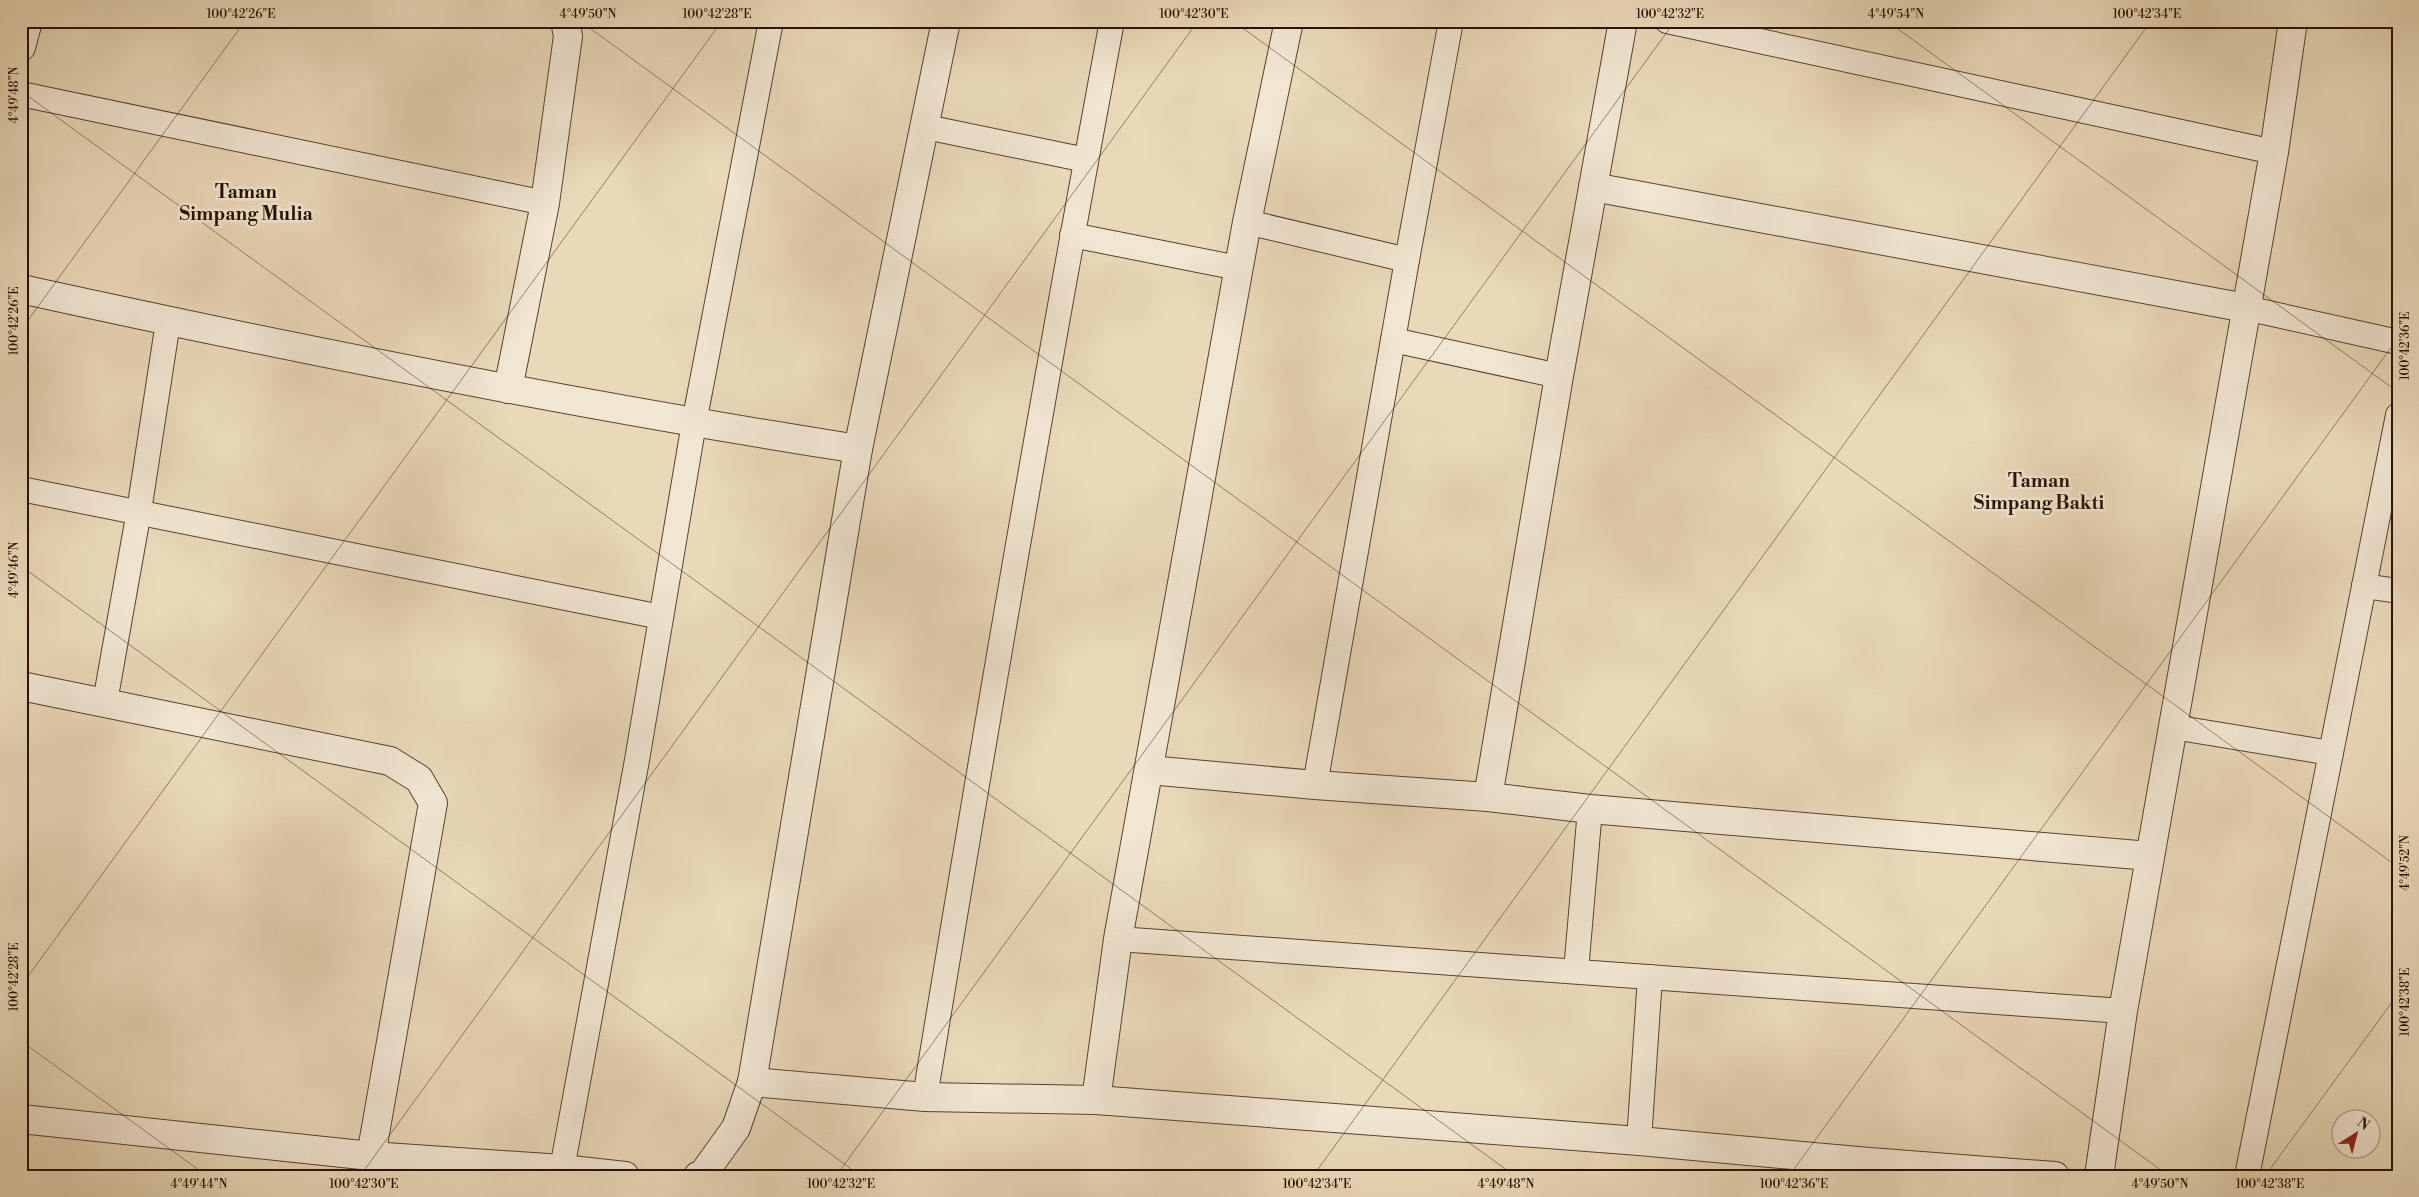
<svg xmlns="http://www.w3.org/2000/svg" width="2419" height="1197" font-family="'Libre Bodoni',serif">
  <style>
    .lines { fill: none; stroke-linecap: round; stroke-linejoin: round }
    .lane-casing { stroke: #59422f; stroke-width: 26 }
    .street-casing { stroke: #59422f; stroke-width: 30 }
    .lane { stroke: #f1e6d2; stroke-width: 24 }
    .street { stroke: #f1e6d2; stroke-width: 28 }
    .ticks { fill: none; stroke: #291001; stroke-width: 1; stroke-opacity: 0.45 }
    .labels { text-anchor: middle; dominant-baseline: central; stroke-width: 5; stroke-linejoin: round; paint-order: stroke }
    .neighbourhood-label { font-size: 19px; font-weight: bold; fill: #291001; stroke: #f1e6d2 }
    .neatline { fill: none; stroke: #291001; stroke-width: 2 }
    .ticks-label { font-size: 12px; text-anchor: middle; fill: #291001 }
  </style>
  <rect width="100%" height="100%" fill="#e9d9b9"/>
  <filter id="stains"><feTurbulence type="fractalNoise" baseFrequency=".004" numOctaves="4"/><feColorMatrix values="0 0 0 0 .2 0 0 0 0 .09 0 0 0 0 .02 0 0 0 .5 -.17"/></filter>
  <radialGradient id="worn" r=".72"><stop offset=".6" stop-color="#630" stop-opacity="0"/><stop offset="1" stop-color="#630" stop-opacity=".3"/></radialGradient>
  <g class="lines">
    <defs>
      <g id="lane">
        <path d="M1667 21 2274 152"/>
        <path d="M21 94 545 203"/>
        <path d="M926 127 1086 160"/>
        <path d="M1247 222 1407 260"/>
        <path d="M1072 235 1238 268"/>
        <path d="M2246 308 2398 342"/>
        <path d="M1393 340 1559 376"/>
        <path d="M21 489 661 617"/>
        <path d="M2364 586 2398 591"/>
        <path d="M105 702 139 511 168 322"/>
        <path d="M2173 727 2331 753"/>
        <path d="M1315 785 1407 260 1451 21"/>
        <path d="M1118 939 2123 1011"/>
        <path d="M1576 971 1590 809"/>
        <path d="M925 1097C984 738 1045 379 1112 21"/>
        <path d="M1639 1141 1650 977"/>
        <path d="M562 1169 637 760 694 423 771 21"/>
        <path d="M2247 1176 2398 415"/>
      </g>
      <g id="street">
        <path d="M21 47 28 21"/>
        <path d="M1593 187 2246 308"/>
        <path d="M21 289C299 350 577 405 858 449"/>
        <path d="M508 389 545 203 568 36 565 21"/>
        <path d="M21 686 390 761 419 779 433 803 371 1156"/>
        <path d="M1149 770 1315 785 1488 797 1590 809 2150 856"/>
        <path d="M1488 797 1559 376 1623 21"/>
        <path d="M752 1082 925 1097 1096 1100 1639 1141 1869 1162 2055 1176"/>
        <path d="M1096 1100 1118 939 1247 222 1289 21"/>
        <path d="M21 1119 371 1156 562 1169 625 1176"/>
        <path d="M698 1176 703 1174 736 1128 752 1082 858 449 946 21"/>
        <path d="M2099 1176 2123 1011 2274 152 2293 21"/>
      </g>
    </defs>
    <use href="#lane" class="lane-casing"/>
    <use href="#street" class="street-casing"/>
    <use href="#lane" class="lane"/>
    <use href="#street" class="street"/>
  </g>
  <path class="ticks" d="M580 21 2169 1176M1233 21 2398 867M1887 21 2398 392M21 91 1515 1176M21 330 245 21M21 566 861 1176M21 986 722 21M21 1041 207 1176M360 1176 1198 21M836 1176 1675 21M1313 1176 2151 21M1789 1176 2398 338M2265 1176 2398 994"/>
  <g class="labels">
    <g class="neighbourhood-label">
      <text x="246" y="192">Taman<tspan x="246" dy="22">Simpang Mulia</tspan></text>
      <text x="2039" y="481">Taman<tspan x="2039" dy="22">Simpang Bakti</tspan></text>
    </g>
  </g>
  <rect width="2419" height="1197" fill="none" stroke="#e9d9b9" stroke-width="55"/>
  <g transform="translate(2356 1134) rotate(36)"><circle r="24" fill="#f1e6d2" stroke="#a1907e"/>
  <path d="M0-4L9 19L0 12L-9 19Z" fill="#8f2418"/>
  <text y="-8" font-size="14" font-weight="bold" text-anchor="middle" fill="#291001">N</text>
  </g>
  <rect x="28" y="28" width="2364" height="1142" class="neatline"/>
  <g class="ticks-label">
    <text x="241" y="18">100°42'26"E</text>
    <text x="588" y="18">4°49'50"N</text>
    <text x="717" y="18">100°42'28"E</text>
    <text x="1194" y="18">100°42'30"E</text>
    <text x="1670" y="18">100°42'32"E</text>
    <text x="1896" y="18">4°49'54"N</text>
    <text x="2147" y="18">100°42'34"E</text>
    <text transform="translate(14 95) rotate(-90)" y="4">4°49'48"N</text>
    <text transform="translate(14 321) rotate(-90)" y="4">100°42'26"E</text>
    <text transform="translate(2405 346) rotate(-90)" y="4">100°42'36"E</text>
    <text transform="translate(14 570) rotate(-90)" y="4">4°49'46"N</text>
    <text transform="translate(2405 863) rotate(-90)" y="4">4°49'52"N</text>
    <text transform="translate(14 977) rotate(-90)" y="4">100°42'28"E</text>
    <text transform="translate(2405 1002) rotate(-90)" y="4">100°42'38"E</text>
    <text x="199" y="1188">4°49'44"N</text>
    <text x="364" y="1188">100°42'30"E</text>
    <text x="841" y="1188">100°42'32"E</text>
    <text x="1317" y="1188">100°42'34"E</text>
    <text x="1506" y="1188">4°49'48"N</text>
    <text x="1794" y="1188">100°42'36"E</text>
    <text x="2160" y="1188">4°49'50"N</text>
    <text x="2270" y="1188">100°42'38"E</text>
  </g>
  <rect width="100%" height="100%" filter="url(#stains)"/>
  <rect width="100%" height="100%" fill="url(#worn)"/>
</svg>
